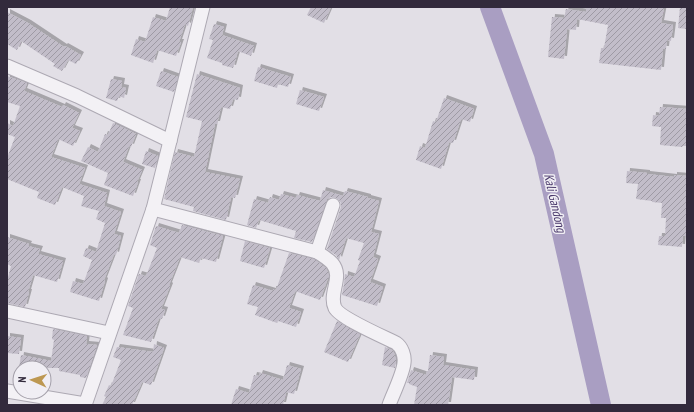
<svg xmlns="http://www.w3.org/2000/svg" width="694" height="412" font-family="'PT Sans Narrow',sans-serif">
  <style>
    .lines { fill: none; stroke-linecap: round; stroke-linejoin: round }
    .river { stroke: #a99ec2; stroke-width: 20 }
    .building { fill: url(#building-hatch); filter: url(#shadow) }
    .street-casing { stroke: #ada9b3; stroke-width: 15 }
    .street { stroke: #f3f1f5; stroke-width: 13 }
    .labels { text-anchor: middle; dominant-baseline: central; stroke-width: 3; stroke-linejoin: round; paint-order: stroke }
    .water-label { font-size: 13px; font-style: italic; fill: #4a396b; stroke: #f0eef4 }
  </style>
  <defs>
    <pattern id="building-hatch" width="6" height="6" patternUnits="userSpaceOnUse"><rect width="6" height="6" fill="#c2bdc9"/><path d="M-1 1l2-2M0 6l6-6M5 7l2-2" fill="none" stroke="#9e9aa4"/></pattern>
    <filter id="shadow"><feDropShadow dx="3" dy="-3" stdDeviation="0" flood-color="#0004"/></filter>
  </defs>
  <rect width="100%" height="100%" fill="#e2dfe6"/>
  <g class="lines">
    <path class="river" d="M490 7 544 154 601 405"/>
  </g>
  <g class="building">
    <path d="M170 7H193L188 26 185 24 179 42H181L176 56 157 50 153 63 131 55 136 39 145 42 153 17 166 21Z"/>
    <path d="M311 7H331L324 23 307 15Z"/>
    <path d="M586 7H664L661 23 673 25 671 41 667 40 666 49H663L661 70 599 63 601 48H604L608 25 577 19 576 30 567 29 564 59 548 57 552 17 564 18 566 9 586 12Z"/>
    <path d="M680 7H687V29L678 28Z"/>
    <path d="M7 12 28 23 64 47 65 46 81 55 76 64 68 60 62 71 53 66 55 64 21 41 17 50 7 44Z"/>
    <path d="M214 24 224 27 222 35 254 46 251 56 238 51 233 68 222 65V63L207 58 213 40 209 39Z"/>
    <path d="M258 67 291 77 288 87 278 84 277 88 254 81Z"/>
    <path d="M161 71 178 77 174 92 156 86Z"/>
    <path d="M197 74 240 88 238 100 233 99 230 109 221 107 217 124H215L205 172 240 179 235 198 231 197 226 220 193 211 194 207 164 199 175 152 194 157 202 121 186 117Z"/>
    <path d="M7 76 27 83 24 91 62 107 63 105 79 113 72 128 80 131 73 146 58 139 51 157 85 168 79 184 107 193 104 206 121 212 114 234 121 236 116 255 114 254 104 280 105 281 99 301 70 292 73 281 83 284 92 260 83 256 86 248 96 252 105 223 96 219 99 211 81 206 84 196 62 187 55 205 37 198 39 192 7 179V158L15 137 7 134V123L13 126 20 106 7 102Z"/>
    <path d="M111 79 122 81 121 87 126 88 124 98 119 96 117 101 106 98Z"/>
    <path d="M300 90 324 97 319 111 296 104Z"/>
    <path d="M444 98 474 109 470 122 461 119 453 143 449 142 441 169 416 160 420 146 425 148 433 121 436 122Z"/>
    <path d="M660 107 687 109V146H683L682 147 660 145 661 127 652 126 653 115 659 116Z"/>
    <path d="M113 123 136 134 131 147 129 146 123 162 142 170 137 182H138L133 196 104 185 108 173 81 161 88 147 98 152 105 134 108 135Z"/>
    <path d="M146 151 158 156 155 168 142 164Z"/>
    <path d="M627 171 647 173V174L674 177V175L687 176V236H683L682 247 658 245 659 236H665L666 218H661L662 203 652 202V201L636 199 638 184 626 183Z"/>
    <path d="M323 190 343 196 345 191 368 197V198L379 201 371 232 379 234 373 257 378 259 370 282 383 287 377 306 342 295 344 284 345 274 354 277 360 261 358 260 364 243 346 238 339 260 336 255 327 249 341 207V203L339 200 336 198 331 197 327 199 326 202 312 242 294 238 296 231 259 220 256 228 247 225 254 199 268 203 270 197 279 200 281 194 296 198 297 195 320 201Z"/>
    <path d="M182 225 223 236 216 262 201 258 199 263 180 257 169 285 170 286 161 309 165 310 162 319 159 318 151 342 123 335 133 308 128 306 139 274 146 276 157 248 150 245 156 226 179 233Z"/>
    <path d="M7 237 29 244 28 246 40 249 38 254 63 261 57 282 33 275 28 292H29L25 307 7 303V281L11 266 7 264Z"/>
    <path d="M245 241 270 248 264 268 240 261Z"/>
    <path d="M289 253 314 259 326 268 329 275 328 278 320 300 295 291 289 308 301 312 296 327 278 321 277 323 255 315 258 307 247 304 253 285 273 291V289L276 290Z"/>
    <path d="M337 321 360 334 348 362 324 352Z"/>
    <path d="M53 329 87 336 86 344 97 345 86 378 80 377V375L59 371V368H19L21 355 51 361 54 340 52 339Z"/>
    <path d="M7 336 21 338 19 354 7 353Z"/>
    <path d="M154 344 164 348 151 385 142 382 132 405H102L106 397 104 396 109 385 111 386 121 360 113 357 117 347 153 352Z"/>
    <path d="M385 347 392 350 394 353 396 360 395 368 382 365Z"/>
    <path d="M430 355 444 357 443 365 475 370 474 380 452 377 448 405H414L417 387 409 384V383H407L411 370 426 375 427 371H428Z"/>
    <path d="M287 365 301 369 294 394 286 392 283 405H231L236 389 249 393 254 375 259 376 260 373 283 380Z"/>
  </g>
  <g class="lines">
    <defs>
      <g id="street">
        <path d="M7 66 77 96 170 141"/>
        <path d="M153 209 317 252C322 255 328 259 332 263 344 277 328 293 335 308 340 318 384 337 396 343 402 347 405 356 404 363 403 374 393 394 389 405"/>
        <path d="M317 252 333 205"/>
        <path d="M7 311 109 333"/>
        <path d="M7 391 85 404"/>
        <path d="M85 405 153 209 170 141 203 7"/>
      </g>
    </defs>
    <use href="#street" class="street-casing"/>
    <use href="#street" class="street"/>
  </g>
  <g class="labels">
    <g class="water-label">
      <text transform="translate(555 203) rotate(77)">Kali Gandong</text>
    </g>
  </g>
  <rect width="694" height="412" fill="none" stroke="#322a3c" stroke-width="16"/>
  <g transform="translate(32 380) rotate(273)"><circle r="19" fill="#f0eef4" stroke="#a4a0aa"/>
  <path d="M0-3L7 15L0 10L-7 15Z" fill="#bd9852"/>
  <text y="-6" font-size="11" font-weight="bold" text-anchor="middle" fill="#322a3c">N</text>
  </g>
</svg>
